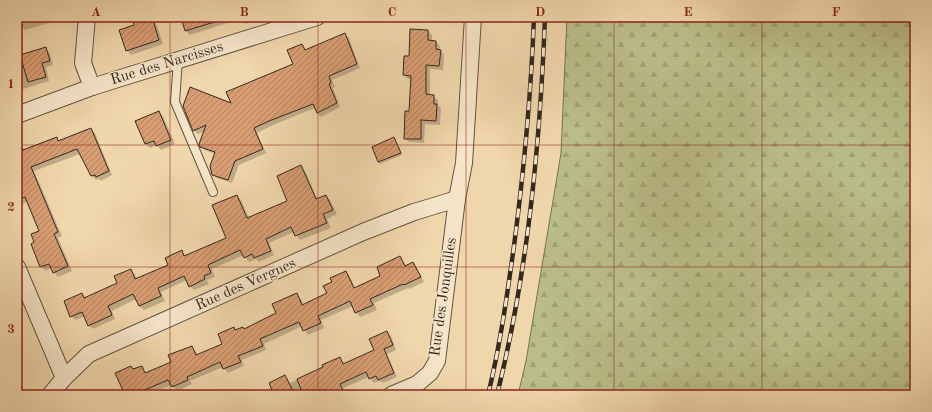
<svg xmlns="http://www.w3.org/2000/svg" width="932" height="412" font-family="'Old Standard TT',serif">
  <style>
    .forest { fill: url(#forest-firs); stroke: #767354 }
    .shadow { fill: #0003 }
    .building { fill: url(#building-hatch); stroke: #33291f }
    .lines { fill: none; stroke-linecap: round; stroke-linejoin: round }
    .service-casing { stroke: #625442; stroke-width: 10 }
    .minor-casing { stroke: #625442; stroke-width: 18 }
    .service { stroke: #f5e4c8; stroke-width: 8 }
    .minor { stroke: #f5e4c8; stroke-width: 16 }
    .rail-casing { stroke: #33291f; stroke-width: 4.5 }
    .rail { stroke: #f5e4c8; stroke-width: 3; stroke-dasharray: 9; stroke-linecap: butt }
    .grid { fill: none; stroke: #8f2418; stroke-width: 1; stroke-opacity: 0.55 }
    .labels { text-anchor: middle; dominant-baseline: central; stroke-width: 3; stroke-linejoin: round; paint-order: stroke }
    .street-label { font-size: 15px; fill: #33291f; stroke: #f5e4c8 }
    .neatline { fill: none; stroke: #8f2418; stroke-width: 1.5 }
    .grid-label { font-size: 13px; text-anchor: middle; font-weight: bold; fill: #8f2418 }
  </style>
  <defs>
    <pattern id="forest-firs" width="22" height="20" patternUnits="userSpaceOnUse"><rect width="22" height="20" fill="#babd88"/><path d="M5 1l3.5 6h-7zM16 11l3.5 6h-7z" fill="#a0a275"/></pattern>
    <pattern id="building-hatch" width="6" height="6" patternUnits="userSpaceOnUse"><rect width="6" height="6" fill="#d99d73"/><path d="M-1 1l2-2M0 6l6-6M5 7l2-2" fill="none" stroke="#b1805e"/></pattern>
  </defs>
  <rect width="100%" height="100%" fill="#f0d6ab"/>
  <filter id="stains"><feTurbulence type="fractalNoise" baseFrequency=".005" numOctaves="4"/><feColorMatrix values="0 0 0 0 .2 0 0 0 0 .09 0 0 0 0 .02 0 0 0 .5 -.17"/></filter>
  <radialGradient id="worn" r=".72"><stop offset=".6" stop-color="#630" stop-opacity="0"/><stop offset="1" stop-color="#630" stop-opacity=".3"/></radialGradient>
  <path class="forest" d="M567 17H915V395H518L526 361 561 153Z"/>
  <g class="shadow">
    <path d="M18 17H50L52 22 25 30 21 26Z"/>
    <path d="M148 17H152L155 20 163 44 131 55 127 50 135 26Z"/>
    <path d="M182 17H260V19L245 24 240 19 190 35 186 31Z"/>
    <path d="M428 31 432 35V41L436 42 440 46V50L444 55 443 70 430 69V96H433L438 100V105L441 109 440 125 425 124 424 143 409 142 405 138 410 112 411 79H408L404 75 410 57Z"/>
    <path d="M345 34 349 38 360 68 332 80 335 87 333 88 340 107 321 117 317 113 315 108 273 125 257 133 266 153 239 165 232 183 217 178 213 174 215 154 205 150 201 146 205 131 198 134 194 130 294 65 302 45 307 51Z"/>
    <path d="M45 48 50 53 53 65 46 67 49 81 17 91V57Z"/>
    <path d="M159 112 163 116 175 144 161 150 157 145 150 148 146 144Z"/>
    <path d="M90 129 95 133 112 175 101 181 99 179 96 180 92 176 80 154 34 171 62 236 58 238 72 271 58 277 54 272 52 268 45 271 41 266 35 243 40 231 27 202 22 204 17 198V149L21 151 56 138 60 142Z"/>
    <path d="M394 138 402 155 380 164 378 162Z"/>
    <path d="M301 167 305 171 318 200 325 196 330 200 337 214 327 219 331 228 300 240 294 232 269 243 274 255 259 262 256 259 249 262 244 255 212 269 215 277 207 280 209 284 194 290 190 286 187 280 161 292 165 301 144 310 139 306 136 299 112 311 115 319 93 329 89 325 85 316 76 320 71 316 82 294 85 298 118 284 131 270 135 274 137 279 169 265 182 252 186 256 227 238 236 196 241 200 249 218 288 201Z"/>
    <path d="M400 257 406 266 413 263 417 268 424 282 409 289 408 288 374 303 377 310 360 317 356 312 353 306 321 320 324 328 308 335 302 326 264 344 266 350 242 360 244 366 228 373 223 367 190 381 192 384 177 391 172 385 147 395H126L131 367 134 370 141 367 147 374 172 362 192 347 198 355 224 344 234 328 236 331 243 328 245 330 277 314 296 294 301 299 304 305 328 293 333 282 346 272 350 277 355 288 382 276Z"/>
    <path d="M386 332 391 336 396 350 387 354 397 377 383 383 380 381 374 383 369 377 343 388 346 393 341 395H254L272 388 285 377 290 383 324 368 339 358 345 364 376 351Z"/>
  </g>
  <g class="building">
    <path d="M145 17H152L159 40 126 51 119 30 134 25 133 21Z"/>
    <path d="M181 17H221V20L185 31Z"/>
    <path d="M410 29 428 30V40L436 41V49L441 50 439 66 426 65V94L434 95V104H437L436 121 421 120V139H404L405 111H409L411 76 403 75 404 56H409Z"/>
    <path d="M345 33 357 64 329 76 331 83 329 84 337 103 317 113 313 104 269 121 254 128 263 149 235 161 228 180 212 175 210 166 215 152 200 147 199 144 206 125 193 131 183 106 190 87 231 103 226 92 293 64 287 50 302 44 305 50Z"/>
    <path d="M46 47 50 61 42 63 46 77 28 82 20 55Z"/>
    <path d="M159 111 171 140 156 146 154 141 145 144 135 121Z"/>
    <path d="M91 128 109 171 96 177 95 175 91 176 77 149 31 167 58 232 54 234 68 266 53 273 49 264 40 267 31 244 34 242 31 234 39 231 25 197 17 200V135L23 150 57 137 58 141Z"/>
    <path d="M394 137 401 153 378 162 372 147Z"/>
    <path d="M301 165 316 199 326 195 333 210 323 214 327 223 295 236 291 227 266 239 271 251 254 258 252 254 244 258 240 250 208 265 211 273 204 276 205 279 189 287 184 276 158 288 161 296 139 306 133 294 108 306 112 315 88 326 82 312 70 317 64 301 82 293 84 298 117 283 114 276 131 269 135 279 168 265 165 258 182 250 184 256 226 238 212 205 237 195 247 218 287 201 277 176Z"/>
    <path d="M400 256 405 266 413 262 421 277 404 285 403 284 370 299 373 305 355 313 350 301 318 316 321 323 303 331 299 322 260 339 263 346 238 356 241 362 223 369 220 362 187 377 188 380 172 387 168 380 133 395H125L115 373 131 366 133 369 142 366 145 373 171 362 168 355 192 346 196 355 222 344 218 334 234 327 235 330 243 327 244 329 276 313 272 304 297 293 302 305 327 293 323 286 332 282 330 278 346 271 354 288 380 276 377 267Z"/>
    <path d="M387 331 393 345 384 349 394 373 378 380 376 376 369 379 366 372 340 384 345 395H315L313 391 303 395 297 379 323 367 322 365 340 357 343 364 374 350 369 339Z"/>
    <path d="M285 375 293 391 284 395H274L269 383Z"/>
  </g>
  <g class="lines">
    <defs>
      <path id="service" d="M178 60 175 102 213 192"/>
      <g id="minor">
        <path d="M87 17 83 63 92 87"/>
        <path d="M17 115 92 87 317 17"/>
        <path d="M17 267 64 378"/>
        <path d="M50 395 64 378 89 354 363 232 414 212 457 199"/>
        <path d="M391 395 417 384 430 373 437 361 457 199 464 163 473 17"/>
      </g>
    </defs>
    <use href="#service" class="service-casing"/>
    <use href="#minor" class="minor-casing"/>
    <use href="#service" class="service"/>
    <use href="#minor" class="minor"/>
    <defs>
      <g id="rail">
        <path d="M488 395C500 346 507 296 514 246 524 170 531 94 534 17"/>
        <path d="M497 395C528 271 540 144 545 17"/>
      </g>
    </defs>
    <use href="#rail" class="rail-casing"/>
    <use href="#rail" class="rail"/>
  </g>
  <path class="grid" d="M170 17V395M318 17V395M466 17V395M614 17V395M762 17V395M17 145H915M17 267H915"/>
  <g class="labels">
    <g class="street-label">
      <text transform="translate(167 64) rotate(-17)">Rue des Narcisses</text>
      <text transform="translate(246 285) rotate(-24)">Rue des Vergnes</text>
      <text transform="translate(444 297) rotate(-82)">Rue des Jonquilles</text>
    </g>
  </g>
  <rect width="932" height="412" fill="none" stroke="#f0d6ab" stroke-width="44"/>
  <rect x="22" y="22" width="888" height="368" class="neatline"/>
  <g class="grid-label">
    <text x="96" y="16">A</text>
    <text x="244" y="16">B</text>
    <text x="392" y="16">C</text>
    <text x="540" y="16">D</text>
    <text x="688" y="16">E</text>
    <text x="836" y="16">F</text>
    <text x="11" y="88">1</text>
    <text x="11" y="211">2</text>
    <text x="11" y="333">3</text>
  </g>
  <rect width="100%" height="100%" filter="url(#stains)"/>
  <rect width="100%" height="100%" fill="url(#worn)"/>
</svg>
